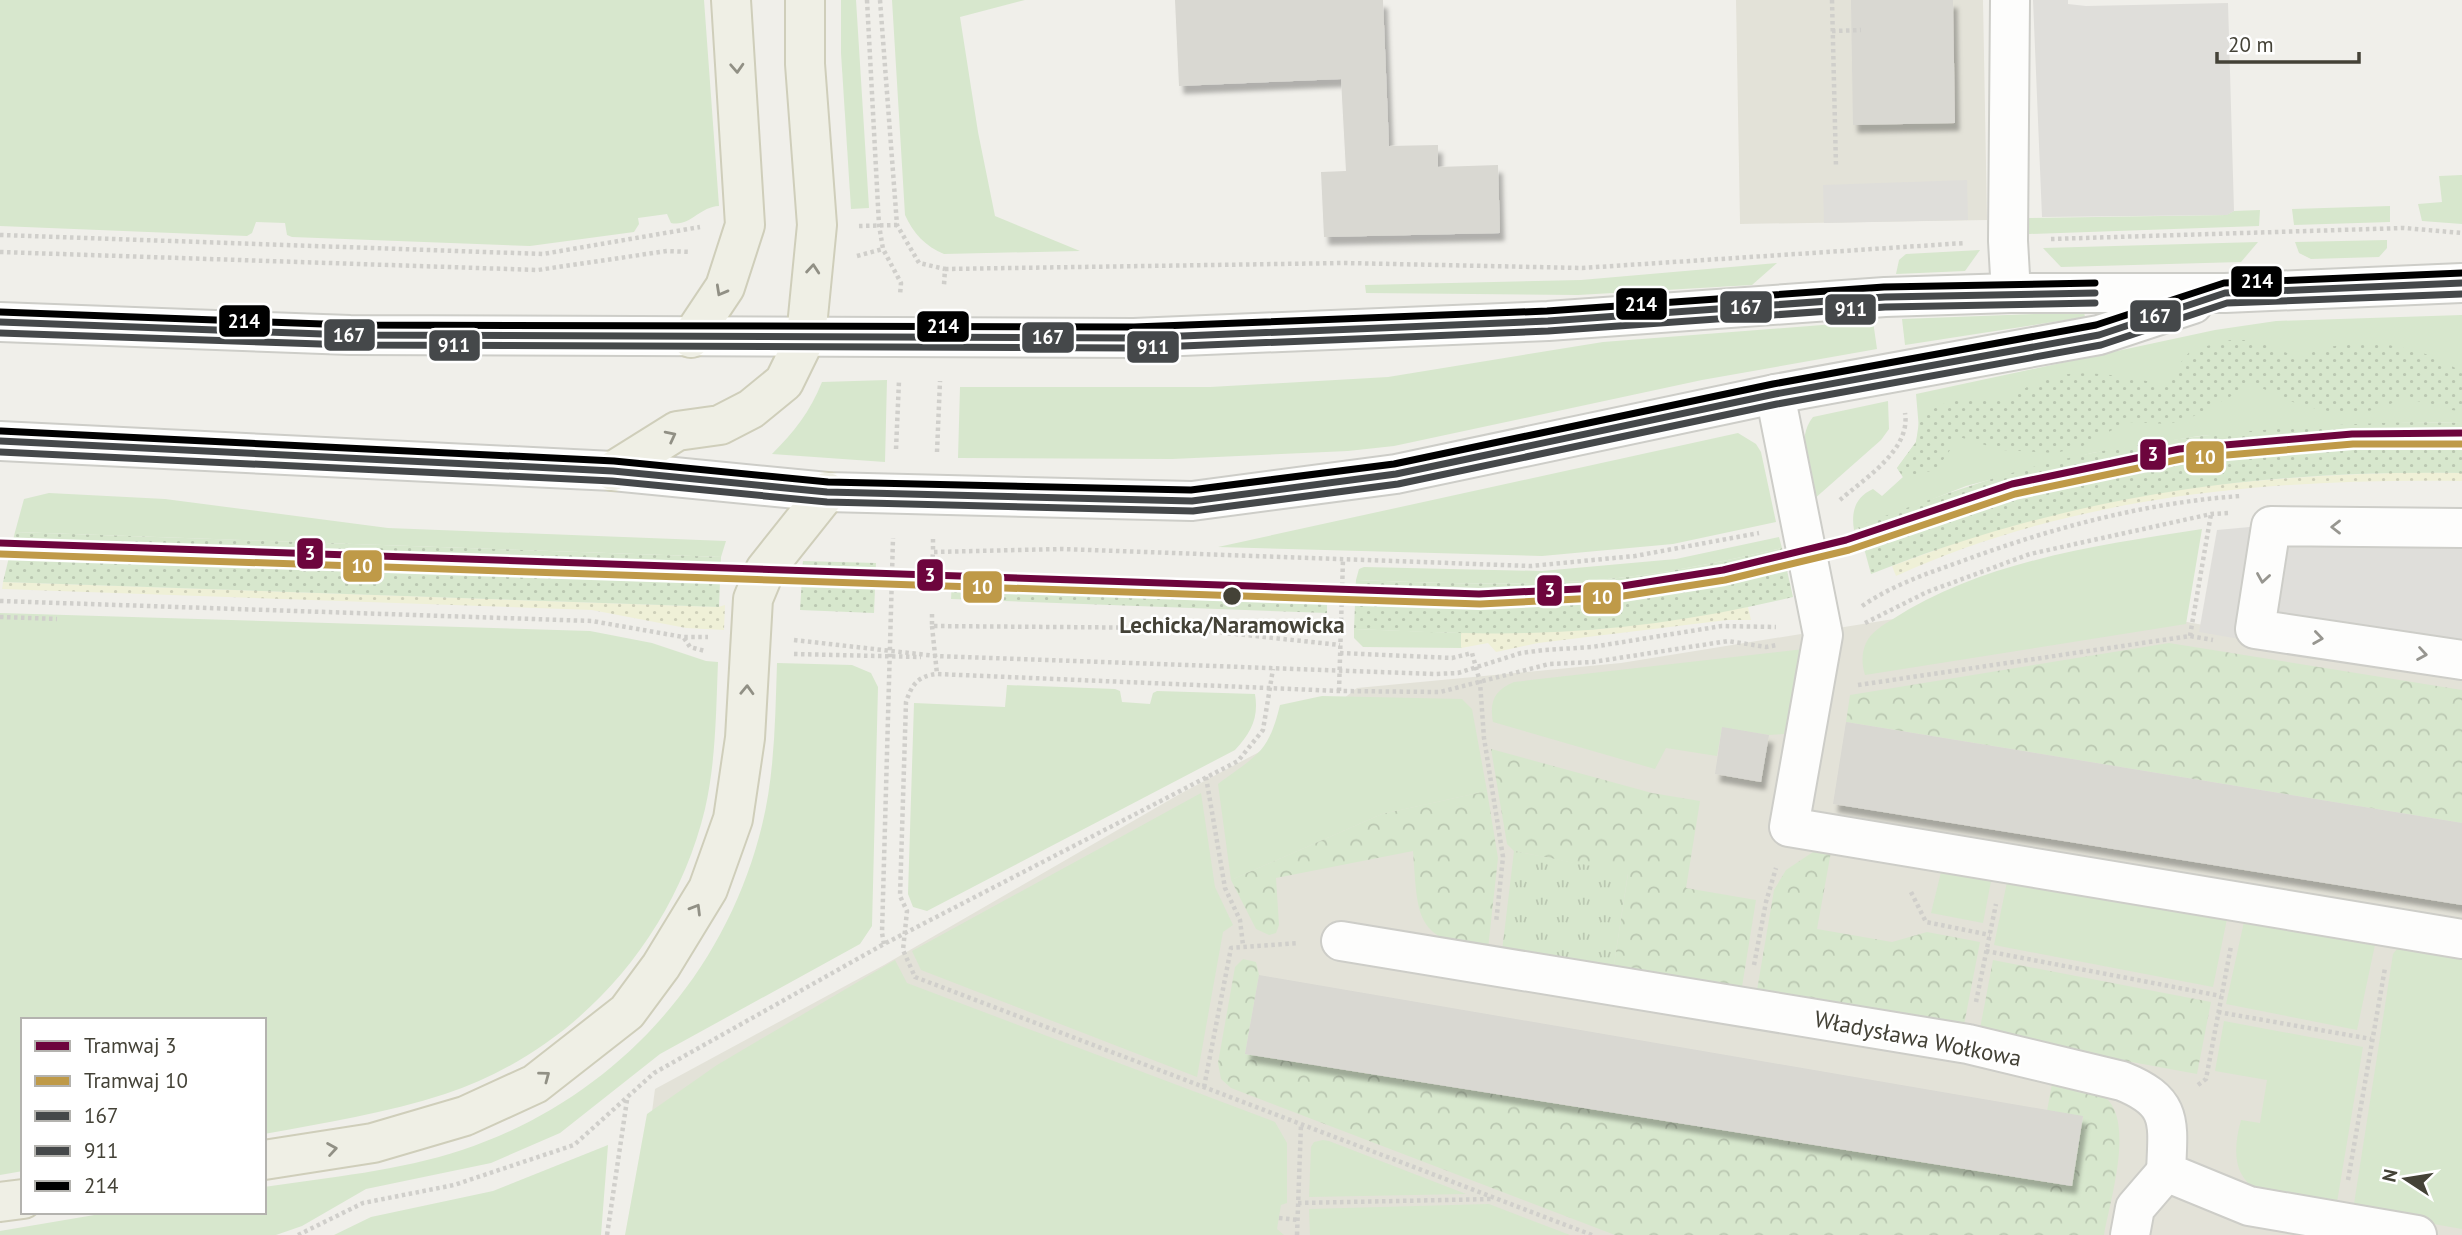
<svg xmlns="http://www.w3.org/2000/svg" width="2462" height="1235" font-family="'PT Sans',sans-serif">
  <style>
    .residential { fill: #e3e2d8 }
    .grass { fill: #d7e7cd }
    .forest { fill: url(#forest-crowns) }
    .sand { fill: url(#sand-dots) }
    .park { fill: url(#park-tufts) }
    .garden { fill: url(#garden-dots) }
    .parking { fill: #dfdeda }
    .building { fill: #d9d8d2; filter: url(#shadow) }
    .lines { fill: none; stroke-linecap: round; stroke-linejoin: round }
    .minor-casing { stroke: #cdcdc8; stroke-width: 42 }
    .major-casing { stroke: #cfceba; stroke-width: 42 }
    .path { stroke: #d0cfcb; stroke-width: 4.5; stroke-dasharray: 3.5 3.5; stroke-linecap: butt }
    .minor { stroke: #fdfdfc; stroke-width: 38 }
    .major { stroke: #efefe5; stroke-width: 38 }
    .bus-1-casing { stroke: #fff; stroke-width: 12 }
    .bus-2-casing { stroke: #fff; stroke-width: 12 }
    .bus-3-casing { stroke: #fff; stroke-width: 12 }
    .bus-1 { stroke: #45484a; stroke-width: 7 }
    .bus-2 { stroke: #45484a; stroke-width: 7 }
    .bus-3 { stroke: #000; stroke-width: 7 }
    .tram-1-casing { stroke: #fff; stroke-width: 12 }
    .tram-2-casing { stroke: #fff; stroke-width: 12 }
    .tram-1 { stroke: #6d053d; stroke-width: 7 }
    .tram-2 { stroke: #bf9a48; stroke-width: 7 }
    .oneway { stroke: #919085 }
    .oneway2 { stroke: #979690 }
    .stop-dot { fill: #444237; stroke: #fff; stroke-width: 2.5 }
    .labels { text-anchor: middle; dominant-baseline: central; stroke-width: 5; stroke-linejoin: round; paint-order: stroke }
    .stop-label { font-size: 23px; font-weight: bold; fill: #444237; stroke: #fff }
    .street-label { font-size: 23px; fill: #444237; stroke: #fff }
    .line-badge { stroke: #fff; stroke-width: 2.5 }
    .badge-label { font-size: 19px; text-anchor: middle; font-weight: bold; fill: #fff }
  </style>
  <defs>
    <pattern id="forest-crowns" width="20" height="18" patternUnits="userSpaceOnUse" patternTransform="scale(1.75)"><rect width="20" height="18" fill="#d7e7cd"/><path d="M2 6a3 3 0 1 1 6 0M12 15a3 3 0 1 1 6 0" fill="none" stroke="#bac7b1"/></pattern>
    <pattern id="sand-dots" width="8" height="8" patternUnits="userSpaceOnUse" patternTransform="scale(1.75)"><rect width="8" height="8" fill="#eff0d7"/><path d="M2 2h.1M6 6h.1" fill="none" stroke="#cecfb9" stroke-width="1.8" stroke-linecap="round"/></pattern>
    <pattern id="park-tufts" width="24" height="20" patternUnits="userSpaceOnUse" patternTransform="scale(1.75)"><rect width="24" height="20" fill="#d7e7cd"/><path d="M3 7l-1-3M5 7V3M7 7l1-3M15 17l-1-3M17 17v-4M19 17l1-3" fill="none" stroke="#bac7b1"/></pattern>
    <pattern id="garden-dots" width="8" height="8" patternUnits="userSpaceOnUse" patternTransform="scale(1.75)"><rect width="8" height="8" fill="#d7e7cd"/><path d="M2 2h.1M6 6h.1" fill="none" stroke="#bac7b1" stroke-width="1.8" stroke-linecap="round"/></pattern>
    <filter id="shadow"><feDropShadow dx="4.5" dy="8" stdDeviation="2" flood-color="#0004"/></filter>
  </defs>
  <rect width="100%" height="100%" fill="#f0efea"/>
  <g class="residential">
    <path d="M1736 0H1983L1987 220 1740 224Z"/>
    <path d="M2042 595 2462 673V1235H636L655 1089 884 965 1178 795 1310 725 1357 688 1621 663Z"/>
  </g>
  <g class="grass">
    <path d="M0 0H704L719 206C699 207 690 227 671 223L667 214 638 218 639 224 634 232 530 246 292 237 287 235 285 223 256 222 252 233 247 236 0 226Z"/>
    <path d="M841 0H856L869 208 851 209 841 53Z"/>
    <path d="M892 0H1025L960 17 978 132 995 216 1080 251 944 254C926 247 913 233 905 215Z"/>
    <path d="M2462 175V224L2422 221 2418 204 2442 202 2439 176Z"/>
    <path d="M2390 206V222L2294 225 2292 209Z"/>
    <path d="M2260 210 2259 226 2029 234V218L2226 215 2234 211Z"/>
    <path d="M2387 240V248L2379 257 2311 259 2299 253 2295 242Z"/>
    <path d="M2258 242 2241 262 2061 267 2043 248Z"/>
    <path d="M1980 250 1965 271 1896 274 1899 260 1906 254Z"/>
    <path d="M1777 263 1752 285 1578 295 1366 293 1365 285 1581 280Z"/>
    <path d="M2084 312 2085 317 1905 345 1902 319Z"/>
    <path d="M2462 315V423L2415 422 2199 436 2092 453 1966 486 1854 530C1851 512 1855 497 1873 489L1882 496 1903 477 1897 468 1916 442 1919 429 1916 394 2215 330 2276 321Z"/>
    <path d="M1873 321 1877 349 1702 380 1394 446 1348 451 1172 459 958 458 960 387H1210L1388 377 1603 342Z"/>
    <path d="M887 380 885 462 772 454C794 432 810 412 822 382Z"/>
    <path d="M1888 401 1889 429 1881 440 1813 500C1809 473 1795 439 1813 417Z"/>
    <path d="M1738 433 1756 444 1761 452 1776 522 1673 544 1542 556 1218 547Z"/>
    <path d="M49 493 165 499 388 528 726 541 721 557 15 532 24 499Z"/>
    <path d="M2202 529 2186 624 1865 675C1862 665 1861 654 1866 643 1871 632 1883 625 1893 619 1983 561 2098 545 2202 529Z"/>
    <path d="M1779 537 1782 548C1721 562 1660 575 1597 580 1517 586 1437 583 1356 580L1359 569 1364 567 1542 571 1676 559Z"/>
    <path d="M0 613 590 631 652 643 706 661 718 662C716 711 716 761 705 809 673 941 575 1051 445 1094 387 1113 324 1123 264 1134V1020H23V1171L0 1175Z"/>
    <path d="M1354 629 1461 633V648L1363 647 1354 638Z"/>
    <path d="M1804 649 1784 734 1769 735 1722 728 1717 756 1666 748 1655 769 1493 722C1489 701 1495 690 1514 682Z"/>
    <path d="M777 663 852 665 871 673 878 687 872 926 860 944 660 1054 560 1133 491 1163 366 1189 302 1226 276 1235H0V1231L112 1212H264V1187C330 1177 399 1171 462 1150 607 1102 719 985 759 837 775 780 775 721 777 663Z"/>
    <path d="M1007 685 1115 689 1120 691 1122 702 1150 704 1153 693 1157 691 1255 694C1259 718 1251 733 1235 750L927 911 913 907 908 894 914 703 1005 707Z"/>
    <path d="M1322 696 1462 699 1472 709 1487 791 1382 814 1231 880 1218 784C1256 755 1268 755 1280 705Z"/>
    <path d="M1201 793 1215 887 1233 925 1223 932 1197 1077 921 970 912 951Z"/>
    <path d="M1942 868 1992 876 1983 923 1931 913Z"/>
    <path d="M2008 877 2228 914 2213 987 1994 945Z"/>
    <path d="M2245 917 2376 940 2357 1030 2226 1004Z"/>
    <path d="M2401 944 2462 954V1229L2353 1210 2393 954Z"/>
    <path d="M895 960 907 983 1275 1122 1287 1143V1203L1281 1205 1277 1229 1284 1235H625L647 1114 717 1065Z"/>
    <path d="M2224 1021 2363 1047 2336 1208C2276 1199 2219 1199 2241 1120L2260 1123 2267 1080 2215 1071Z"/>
    <path d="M1323 1140 1329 1141 1466 1194 1309 1197 1311 1147 1314 1142Z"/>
    <path d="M608 1145 601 1235H334L371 1217 493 1191Z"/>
    <path d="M1489 1204 1570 1235H1310L1309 1209Z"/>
  </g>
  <g class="forest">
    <path d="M2169 643 2462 690V823L1846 722 1850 695Z"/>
    <path d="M1491 749 1652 793 1700 801 1686 888 1756 900 1741 993 1613 971 1628 874 1514 851 1507 844Z"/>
    <path d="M1487 791 1498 858 1488 949C1414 941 1418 917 1413 851L1276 878 1279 925 1276 933 1269 935 1256 929 1231 880 1382 814Z"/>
    <path d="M1813 852H1831L1817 929 1892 942 1927 932 1980 942 1963 1030 1756 996 1774 890 1786 870Z"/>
    <path d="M1243 959 1256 962 1259 975 1245 1054 2071 1186 2083 1117 2047 1111 2053 1078C2068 1083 2092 1086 2105 1097 2135 1122 2110 1200 2104 1235H1615L1231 1088 1221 1079 1218 1063 1235 967Z"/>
    <path d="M1993 960 2211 1002 2197 1074 1979 1034Z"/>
  </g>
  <g class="sand">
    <path d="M2416 472 2462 473V481C2271 478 2071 496 1896 576L1892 566C1942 548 1991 529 2043 516 2165 484 2290 476 2416 472Z"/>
    <path d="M3 582 718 607 725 605 724 630 686 628 592 610 2 589Z"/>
    <path d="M1748 607 1751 620H1727L1538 643 1496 652 1488 643 1461 648V633L1600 629Z"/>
  </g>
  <path class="park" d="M1514 851 1628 873 1613 971 1502 951Z"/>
  <g class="garden">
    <path d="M2230 340H2252L2298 357C2349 334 2415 341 2462 372V411C2443 411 2427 401 2409 400 2397 399 2381 409 2368 411 2328 417 2289 403 2254 384L2190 418 2169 424 2127 422 2081 447 2055 453 2001 450 1953 435 1950 450 1936 470 1903 477 1897 468 1916 442 1920 415C1964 395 1957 394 2006 401 2056 360 2105 374 2163 384L2191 350Z"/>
    <path d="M2415 422 2462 423V473C2251 470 2069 496 1871 574L1858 526C1935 497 2012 469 2092 453 2199 432 2307 425 2415 422Z"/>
    <path d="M15 532 721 557 719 607 3 582Z"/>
    <path d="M1782 548 1793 597C1707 618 1618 631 1529 633 1471 635 1412 631 1354 629L1356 580C1437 583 1517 586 1597 580 1660 575 1721 562 1782 548Z"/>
    <path d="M803 561 876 563 874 613 800 610Z"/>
    <path d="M952 581 1327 594V613L951 599Z"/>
  </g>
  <g class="parking">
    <path d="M2033 0H2068V4L2086 6 2228 3 2234 211 2227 215 2042 217Z"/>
    <path d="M1967 180 1968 220 1824 223 1823 185Z"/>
    <path d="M2462 519V677L2199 632 2217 530 2314 521Z"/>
  </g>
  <g class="building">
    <path d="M1175 0H1383L1389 146 1438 145V167L1498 165 1500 233 1324 237 1321 172 1346 171 1341 79 1179 86Z"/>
    <path d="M1851 0H1953L1955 123 1853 125Z"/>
    <path d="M1846 722 2462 823V905L1833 804Z"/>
    <path d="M1722 727 1769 735 1761 782 1715 774Z"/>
    <path d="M1259 975 2083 1116 2072 1186 1245 1054Z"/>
  </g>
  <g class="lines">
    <defs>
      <g id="minor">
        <path d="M2010 0 2008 241 2011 293"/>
        <path d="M0 322 350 335 1134 338 1548 321 1885 297 2011 293H2225L2462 283"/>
        <path d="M1775 394 1823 635 1789 827 2462 939"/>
        <path d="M0 441 613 471 827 492 1192 501 1396 474 1775 394 2099 335 2193 304"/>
        <path d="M2462 528 2271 526 2255 629 2462 660"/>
        <path d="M1341 941 1968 1044 2122 1081C2174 1102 2168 1122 2166 1172L2249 1206 2417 1235"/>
        <path d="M2130 1235 2135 1208 2166 1172"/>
      </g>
      <g id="major">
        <path d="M691 338 725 287 745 225 731 0"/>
        <path d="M613 471 677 431 720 425 751 409 784 382 806 337 817 225 805 64V0"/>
        <path d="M264 1160 373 1143 465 1116 535 1084 627 1012 661 966 708 889 733 819 745 738 753 599 765 570 827 492"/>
        <path d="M0 1202 23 1199"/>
      </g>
    </defs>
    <use href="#minor" class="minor-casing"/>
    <use href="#major" class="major-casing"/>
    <g class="path">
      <path d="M867 0 879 225 883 249 901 283 900 295"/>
      <path d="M880 0 897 225 919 263 945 269 944 285"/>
      <path d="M1832 0 1836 167"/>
      <path d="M1832 31 1861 30"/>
      <path d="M859 226 897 225"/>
      <path d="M0 235 543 254 700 227"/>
      <path d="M2051 239 2404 228 2462 233"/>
      <path d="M0 252 538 270 667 251 691 252"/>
      <path d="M857 256 883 249"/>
      <path d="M945 269 1345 263 1582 268 1965 243"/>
      <path d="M896 449 899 381"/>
      <path d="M937 452 940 381"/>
      <path d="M1840 500C1865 478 1911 450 1905 413"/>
      <path d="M933 539V552L1062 549 1531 566 1635 556 1759 533"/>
      <path d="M932 565 933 552"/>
      <path d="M0 601 592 621 683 637H708"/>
      <path d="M1862 606C1894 584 1929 573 1965 560 2052 528 2148 502 2241 496"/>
      <path d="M932 614V626L1179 628 1340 645"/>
      <path d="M0 617 57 619"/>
      <path d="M1865 623 1927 592 2030 554 2211 514 2230 513"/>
      <path d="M932 626 937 674"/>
      <path d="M2190 636 2211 514"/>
      <path d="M684 638 690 647 705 651"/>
      <path d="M794 640 936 656 1435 674 1458 673 1521 653 1544 650 1592 647 1722 626 1776 627"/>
      <path d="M1340 653 1452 658 1472 653 1480 682 1484 738 1503 857 1496 923"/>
      <path d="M794 654 921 657"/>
      <path d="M1858 685 2190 636 2213 640"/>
      <path d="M1339 691 1343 559"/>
      <path d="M1206 777 1225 888 1240 920 1243 945"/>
      <path d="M1911 892 1926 922 1990 935"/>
      <path d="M884 944 882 933 893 538"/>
      <path d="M1986 951 2221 996"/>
      <path d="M1754 965 1766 902 1776 868"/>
      <path d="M1976 1002 1996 904"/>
      <path d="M2218 1012 2371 1039"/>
      <path d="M2198 1085 2206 1079 2231 946"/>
      <path d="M1204 1087 1231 948 1298 943"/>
      <path d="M2348 1180 2385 968"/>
      <path d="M1298 1203 1493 1199"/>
      <path d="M1279 1218 1298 1220"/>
      <path d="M298 1235 363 1203 454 1185 574 1145 654 1073 884 944 1238 761 1263 730 1273 669"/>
      <path d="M607 1235 627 1100"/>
      <path d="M1297 1235 1301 1124"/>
      <path d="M1592 1235 915 977 903 950 907 911 900 896 906 702C912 684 918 676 937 674L1339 691 1440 692 1549 664 1593 662 1728 641 1766 647 1777 645"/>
    </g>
    <use href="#minor" class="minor"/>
    <use href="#major" class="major"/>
    <defs>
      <g id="bus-1">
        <path d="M0 322 350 335 1134 338 1548 321 1885 297 2095 293"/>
        <path d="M0 441 613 471 827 492 1192 501 1396 474 1775 394 2099 335 2225 293 2462 283"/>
      </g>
      <g id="bus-2">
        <path d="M0 333 350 345 1134 348 1548 331 1885 307 2095 303"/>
        <path d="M0 452 612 481 827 502 1193 511 1398 484 1777 404 2101 345 2227 303 2462 294"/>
      </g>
      <g id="bus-3">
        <path d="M0 312 350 325 1134 327 1547 311 1884 287 2095 283"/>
        <path d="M1 431 614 461 828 482 1191 490 1394 464 1773 384 2096 325 2224 283 2462 273"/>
      </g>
    </defs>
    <use href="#bus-1" class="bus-1-casing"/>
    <use href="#bus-2" class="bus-2-casing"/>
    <use href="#bus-3" class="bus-3-casing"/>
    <use href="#bus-1" class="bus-1"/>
    <use href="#bus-2" class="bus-2"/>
    <use href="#bus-3" class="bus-3"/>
    <defs>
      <path id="tram-1" d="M0 543 1479 594 1616 587 1723 570 1846 540 2012 484 2179 449 2352 434 2462 433"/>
      <path id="tram-2" d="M0 554 1480 604 1617 597 1725 580 1849 550 2015 494 2181 459 2353 444H2462"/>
    </defs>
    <use href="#tram-1" class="tram-1-casing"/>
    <use href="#tram-2" class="tram-2-casing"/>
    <use href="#tram-1" class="tram-1"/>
    <use href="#tram-2" class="tram-2"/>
  </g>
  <defs><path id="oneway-chevron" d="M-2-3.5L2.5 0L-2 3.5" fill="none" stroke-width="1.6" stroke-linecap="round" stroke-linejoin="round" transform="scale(1.75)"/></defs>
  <g class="oneway">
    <use href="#oneway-chevron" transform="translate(737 68) rotate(87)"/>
    <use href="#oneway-chevron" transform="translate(813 269) rotate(-85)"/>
    <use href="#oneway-chevron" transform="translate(721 291) rotate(119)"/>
    <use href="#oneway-chevron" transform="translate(671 436) rotate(-27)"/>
    <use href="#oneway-chevron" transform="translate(747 690) rotate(-88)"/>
    <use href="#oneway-chevron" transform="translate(696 909) rotate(-59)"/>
    <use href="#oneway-chevron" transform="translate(545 1076) rotate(-37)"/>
    <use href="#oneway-chevron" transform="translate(332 1149) rotate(-9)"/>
  </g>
  <g class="oneway2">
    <use href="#oneway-chevron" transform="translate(2336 527) rotate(-180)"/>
    <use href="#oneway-chevron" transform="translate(2263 578) rotate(99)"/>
    <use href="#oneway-chevron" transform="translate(2318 638) rotate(8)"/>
    <use href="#oneway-chevron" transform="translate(2422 654) rotate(9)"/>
  </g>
  <circle class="stop-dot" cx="1232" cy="596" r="10"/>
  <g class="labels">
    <g class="stop-label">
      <text x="1232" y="624">Lechicka/Naramowicka</text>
    </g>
    <g class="street-label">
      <text transform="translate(1918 1038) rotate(11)">Władysława Wołkowa</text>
    </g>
  </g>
  <g class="line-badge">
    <rect x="2230" y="265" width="53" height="33" rx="7" fill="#000"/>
    <rect x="1615" y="287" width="53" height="34" rx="7" fill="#000"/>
    <rect x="1719" y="290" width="54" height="34" rx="7" fill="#45484a"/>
    <rect x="1824" y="293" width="53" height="33" rx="7" fill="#45484a"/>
    <rect x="2129" y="299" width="53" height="34" rx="7" fill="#45484a"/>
    <rect x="218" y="304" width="53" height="34" rx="7" fill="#000"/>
    <rect x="916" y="310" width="54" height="33" rx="7" fill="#000"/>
    <rect x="323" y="318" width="53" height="34" rx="7" fill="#45484a"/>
    <rect x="1021" y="321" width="54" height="33" rx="7" fill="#45484a"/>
    <rect x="428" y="329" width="53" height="33" rx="7" fill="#45484a"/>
    <rect x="1126" y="330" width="54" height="34" rx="7" fill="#45484a"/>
    <rect x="2139" y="438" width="28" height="33" rx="7" fill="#6d053d"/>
    <rect x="2185" y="440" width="40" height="34" rx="7" fill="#bf9a48"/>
    <rect x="296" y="537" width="28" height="33" rx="7" fill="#6d053d"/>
    <rect x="342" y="549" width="41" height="34" rx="7" fill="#bf9a48"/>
    <rect x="916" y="558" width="28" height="34" rx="7" fill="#6d053d"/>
    <rect x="962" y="570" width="41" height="34" rx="7" fill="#bf9a48"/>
    <rect x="1536" y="574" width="27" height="33" rx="7" fill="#6d053d"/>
    <rect x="1582" y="581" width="40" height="34" rx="7" fill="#bf9a48"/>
  </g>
  <g class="badge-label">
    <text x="2257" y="288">214</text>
    <text x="1641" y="311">214</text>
    <text x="1746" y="314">167</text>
    <text x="1851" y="316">911</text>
    <text x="2155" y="323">167</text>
    <text x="244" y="328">214</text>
    <text x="943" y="333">214</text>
    <text x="349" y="342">167</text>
    <text x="1048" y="344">167</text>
    <text x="454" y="352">911</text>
    <text x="1153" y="354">911</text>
    <text x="2153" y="461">3</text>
    <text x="2205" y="464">10</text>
    <text x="310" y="560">3</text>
    <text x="362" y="573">10</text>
    <text x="930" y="582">3</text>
    <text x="982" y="594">10</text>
    <text x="1550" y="597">3</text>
    <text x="1602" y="604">10</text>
  </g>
  <rect x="21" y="1018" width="245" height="196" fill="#ffffff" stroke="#b4b3af" stroke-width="2"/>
  <rect x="35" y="1041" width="35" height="10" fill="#6d053d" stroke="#b4b3af" stroke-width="2"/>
  <text x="84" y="1053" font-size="21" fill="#444237">Tramwaj 3</text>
  <rect x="35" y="1076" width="35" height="10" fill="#bf9a48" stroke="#b4b3af" stroke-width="2"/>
  <text x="84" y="1088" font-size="21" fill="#444237">Tramwaj 10</text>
  <rect x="35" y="1111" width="35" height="10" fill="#45484a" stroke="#b4b3af" stroke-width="2"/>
  <text x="84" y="1123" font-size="21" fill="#444237">167</text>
  <rect x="35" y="1146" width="35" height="10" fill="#45484a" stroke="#b4b3af" stroke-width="2"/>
  <text x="84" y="1158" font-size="21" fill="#444237">911</text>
  <rect x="35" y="1181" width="35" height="10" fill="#000000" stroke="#b4b3af" stroke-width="2"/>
  <text x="84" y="1193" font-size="21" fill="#444237">214</text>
  <g transform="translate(2406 1179) rotate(282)" stroke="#ffffff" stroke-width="5" paint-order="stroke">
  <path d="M0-5L12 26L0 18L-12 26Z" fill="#444237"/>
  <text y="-10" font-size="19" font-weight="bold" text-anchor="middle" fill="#444237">N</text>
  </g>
  <path d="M2217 52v10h142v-10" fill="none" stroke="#444237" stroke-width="3.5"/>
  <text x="2228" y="52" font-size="21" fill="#444237" stroke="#ffffff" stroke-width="5" paint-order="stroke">20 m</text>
</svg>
